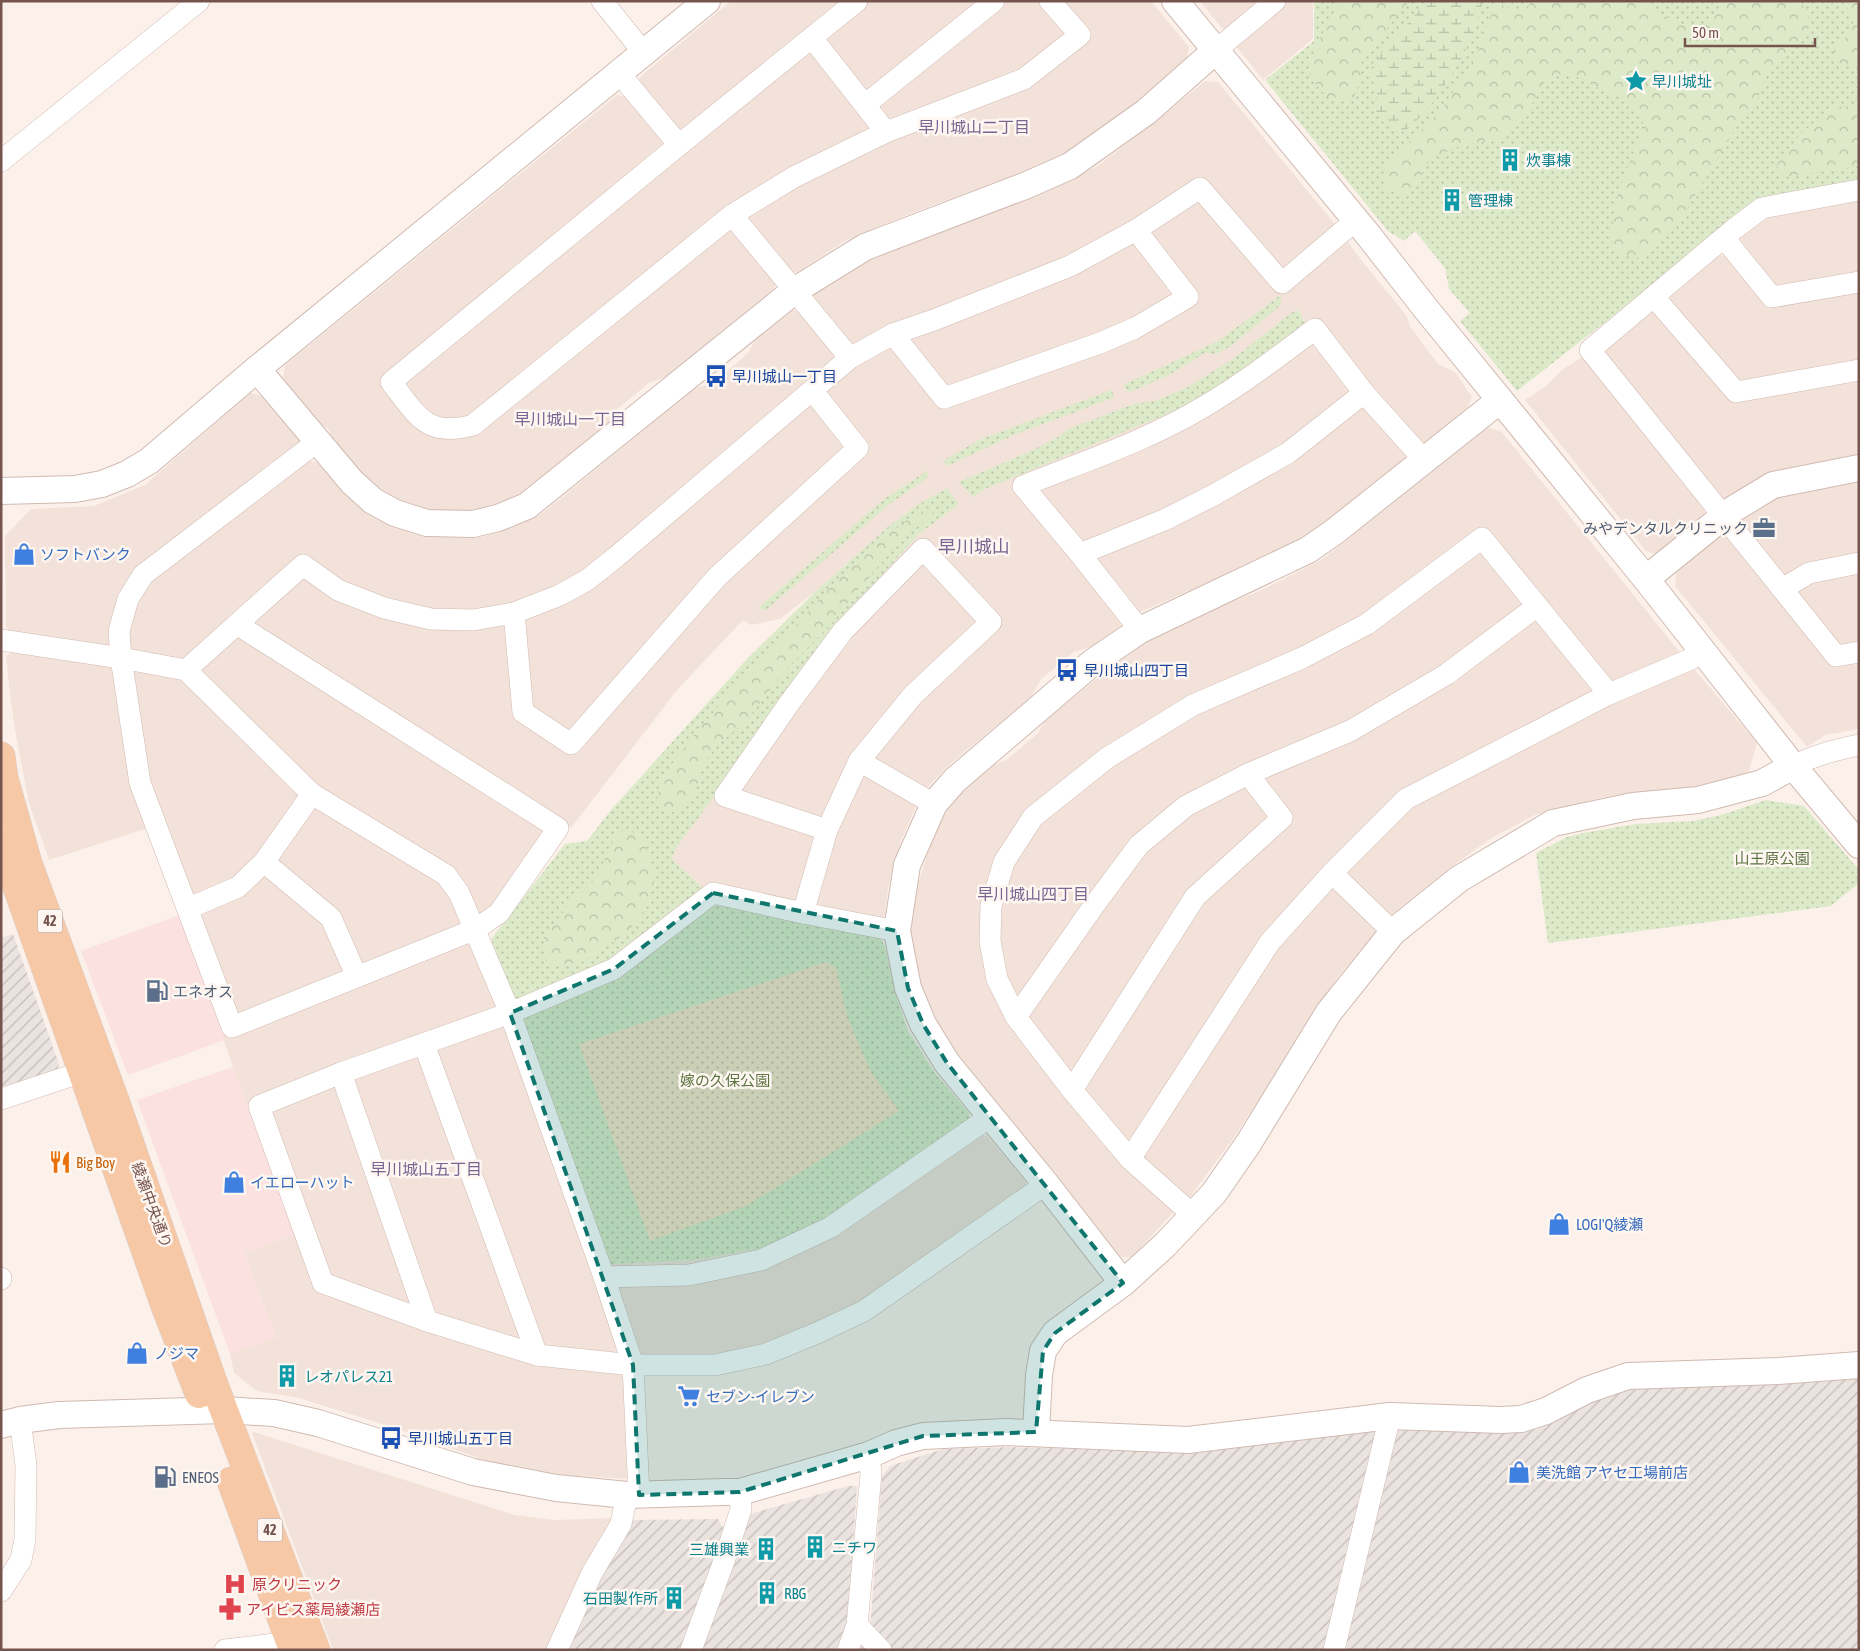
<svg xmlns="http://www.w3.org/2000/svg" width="1860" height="1651" font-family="'Asap Condensed','Noto Sans JP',sans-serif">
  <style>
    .residential { fill: #f3e2d9 }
    .commercial { fill: #fbe1df }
    .industrial { fill: url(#industrial-furrows) }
    .grass { fill: url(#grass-dots) }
    .forest { fill: url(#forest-crowns) }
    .wetland { fill: url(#wetland-marsh) }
    .sand { fill: url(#sand-dots) }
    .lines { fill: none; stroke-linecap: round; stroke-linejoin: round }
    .minor-casing { stroke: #d0bab2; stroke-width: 22 }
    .tertiary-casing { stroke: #d0bab2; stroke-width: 28 }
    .primary-casing { stroke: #d9cfcd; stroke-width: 29 }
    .minor { stroke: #fff; stroke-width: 21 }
    .tertiary { stroke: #fff; stroke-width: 26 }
    .primary { stroke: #f7c8a6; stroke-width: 28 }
    .marked { fill: #0f766e; fill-opacity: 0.2; stroke: #0f766e; stroke-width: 4; stroke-dasharray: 10 6; stroke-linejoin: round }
    .labels { text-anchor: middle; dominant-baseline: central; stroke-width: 5; stroke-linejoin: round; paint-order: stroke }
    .shield { fill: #fef6f1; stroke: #9f857f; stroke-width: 1 }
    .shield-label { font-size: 14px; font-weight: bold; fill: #76544e }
    .culture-label { font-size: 15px; fill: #0d838f; stroke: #fef6f1; text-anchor: start }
    .transit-label { font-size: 15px; fill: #164399; stroke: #fef6f1; text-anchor: start }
    .service-label { font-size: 15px; fill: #4e5e75; stroke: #fef6f1; text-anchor: start }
    .shop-label { font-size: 15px; fill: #366cbe; stroke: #fef6f1; text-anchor: start }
    .park-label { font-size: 15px; fill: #5d7543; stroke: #fef6f1 }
    .food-label { font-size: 15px; fill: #c56008; stroke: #fef6f1; text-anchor: start }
    .street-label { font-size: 15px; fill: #76544e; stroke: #fef6f1 }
    .health-label { font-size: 15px; fill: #be3a42; stroke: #fef6f1; text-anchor: start }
    .neighbourhood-label { font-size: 16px; fill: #7a6692; stroke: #fef6f1 }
    .quarter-label { font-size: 18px; fill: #7a6692; stroke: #fef6f1 }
  </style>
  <defs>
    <pattern id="industrial-furrows" width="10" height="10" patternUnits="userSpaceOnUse" patternTransform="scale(1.25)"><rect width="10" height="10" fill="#ebe3e0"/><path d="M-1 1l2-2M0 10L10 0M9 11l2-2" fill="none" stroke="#c3bbb8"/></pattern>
    <pattern id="grass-dots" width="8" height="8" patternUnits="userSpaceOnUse" patternTransform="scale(1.25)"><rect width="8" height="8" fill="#ddeac9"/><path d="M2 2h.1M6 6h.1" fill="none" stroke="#b8c0a5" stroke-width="1.8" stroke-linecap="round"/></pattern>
    <pattern id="forest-crowns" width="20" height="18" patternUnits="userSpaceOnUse" patternTransform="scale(1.25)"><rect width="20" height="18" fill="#ddeac9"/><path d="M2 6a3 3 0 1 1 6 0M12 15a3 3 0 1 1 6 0" fill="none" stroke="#b8c0a5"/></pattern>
    <pattern id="wetland-marsh" width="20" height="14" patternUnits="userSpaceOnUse" patternTransform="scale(1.25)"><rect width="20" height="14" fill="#ddeac9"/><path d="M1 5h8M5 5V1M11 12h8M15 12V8" fill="none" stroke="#b8c0a5"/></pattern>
    <pattern id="sand-dots" width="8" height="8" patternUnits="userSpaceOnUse" patternTransform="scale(1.25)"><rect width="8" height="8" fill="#f9e4c7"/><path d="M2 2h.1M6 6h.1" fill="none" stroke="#cebba4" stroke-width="1.8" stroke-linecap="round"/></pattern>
  </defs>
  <rect width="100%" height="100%" fill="#fcf1ea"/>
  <g class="residential">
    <path d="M731 1H1151L1189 47 1187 58 1140 101 1079 146 1035 168 909 214 845 241 797 272 788 271 776 281 774 290 668 376 649 383 616 410 605 428 528 489 509 500 489 507 462 512 432 511 402 501 380 489 360 471 330 435V432L327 428 324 427 283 380 285 365 617 95 626 96 638 85 640 77Z"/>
    <path d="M1200 1H1313V39L1263 80Z"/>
    <path d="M1205 81 1218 82 1334 223 1362 261 1406 315 1411 328 1438 364 1455 372 1472 397 1468 407 1425 444 1418 443 1406 453 1405 459 1327 522 1266 558 1126 618 1120 626 1091 647 1074 652 1041 679 1031 697 950 764 926 789 919 800 901 841 888 888 885 915 881 921 709 883 703 888 672 859 676 848 722 784 862 597 918 535 958 504 917 505 888 527 818 589 780 619 751 625 743 620 677 690 571 828 558 820 494 913 481 917 611 1264 695 1260 773 1246 977 1134 987 1136 1026 1183 1024 1190 863 1300 824 1322 747 1349 690 1357 626 1358 629 1479 562 1475 481 1459 395 1428 299 1398 257 1391 234 1373 230 1354 276 1337 244 1253 296 1234 233 1067 151 827 49 860 29 803 16 736 10 695 6 657 13 650 10 634 6 626 5 536 31 509 94 506 145 485 250 393 262 396 300 441 298 447 310 461 317 463 348 497 369 515 393 526 428 537 469 538 482 537 511 528 540 515 695 389 715 381 747 354 756 339 792 310 801 312 813 301 814 293 848 271 894 249 1046 192 1096 167 1155 122Z"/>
    <path d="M1859 198V274L1775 289 1740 246 1739 236 1768 215Z"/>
    <path d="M1718 255 1726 256 1770 306 1859 290V364L1745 385 1734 381 1670 302 1671 293Z"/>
    <path d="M1649 311 1658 313 1733 402 1859 379V454L1771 472 1723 499 1602 350Z"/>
    <path d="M1582 357 1705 509 1704 516 1655 554 1646 551 1525 400 1546 386 1562 370Z"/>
    <path d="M1487 428 1501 431 1678 650 1757 743 1747 777 1681 791 1629 793 1599 798 1535 815 1490 839 1446 871 1387 918 1337 978 1235 1136 1190 1197 1182 1203 1132 1257H1119L959 1060 934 1018 920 985 911 943V929L915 894 932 838 950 805 987 768 1008 759 1038 733 1045 721 1094 681 1149 639 1178 623 1260 591 1323 559Z"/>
    <path d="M1859 481V555L1788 576 1779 575 1740 528 1742 519 1777 497Z"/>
    <path d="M1719 536 1728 537 1833 667 1859 662V729L1825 735 1807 747 1675 586 1676 573Z"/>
    <path d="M1859 571V646L1843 648 1797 598V590L1812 579Z"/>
    <path d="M254 1432 515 1515 554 1520 615 1518 550 1650H333L252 1433Z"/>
  </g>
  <g class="commercial">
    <path d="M182 914 225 1040 128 1075 81 951Z"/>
    <path d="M233 1067 296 1234 244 1253 276 1337 230 1354 137 1100Z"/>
  </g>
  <g class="industrial">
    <path d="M13 934 59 1064 57 1072 1 1091V938Z"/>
    <path d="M1859 1376V1650H1342L1393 1436 1400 1429 1521 1430 1538 1428 1560 1418 1589 1400 1618 1390Z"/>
    <path d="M1380 1430 1326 1650H890L870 1629 882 1476 890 1466 943 1449 1011 1447 1189 1452Z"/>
    <path d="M848 1486H857L847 1632 868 1650H564L573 1630 632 1520 718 1519 726 1533 750 1514Z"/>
  </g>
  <g class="grass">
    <path d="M1314 1H1859V183L1756 201 1634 303 1632 301 1517 391 1460 321 1470 313 1449 289 1445 268 1415 231 1404 241 1388 231 1265 80 1314 41Z"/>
    <path d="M1281 295V305L1231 346 1216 354 1205 353 1169 375 1130 392 1126 390 1123 385 1218 341Z"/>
    <path d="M1299 310 1303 320 1307 323 1228 380 1177 410 985 489 973 497 959 482 1033 450 1058 437 1068 429 1134 404 1155 401 1186 388 1233 359 1291 313Z"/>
    <path d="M1111 390 1114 395 1113 398 1014 435 947 466 943 461 979 440Z"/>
    <path d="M928 470 927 478 891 503 766 610 758 608 884 499Z"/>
    <path d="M947 488 959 504 918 535 862 597 676 848 672 859 703 888 880 937 885 947 895 993 908 1031 935 1073 969 1113 970 1122 814 1228 773 1246 695 1260 611 1264 491 939 565 844 587 841 611 810 747 659 818 589 888 527 917 505Z"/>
    <path d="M1766 800 1804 806 1859 870V883L1831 906 1548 943 1536 853 1567 837 1583 833 1636 824 1692 821 1721 815Z"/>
  </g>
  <g class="forest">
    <path d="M1340 1H1409L1362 60 1360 81 1354 97 1341 102 1327 97 1311 79 1309 64 1316 46Z"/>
    <path d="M1532 1H1643L1654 12 1685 25 1703 24 1719 9 1721 1H1800L1808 14 1807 31 1768 71 1756 104 1737 126 1679 222 1652 252 1637 258 1617 253 1612 243 1611 233 1619 190 1640 135 1643 123 1630 101 1608 93 1577 77 1557 74 1545 80 1529 109 1498 139 1463 145 1430 159 1419 180 1403 194 1388 190 1382 180 1385 166 1440 112 1476 57 1494 7 1502 5 1519 11 1528 6Z"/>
    <path d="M1843 1H1859V63C1848 66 1843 66 1834 59V46C1858 30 1858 25 1843 1Z"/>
    <path d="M1859 106V165L1846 168 1779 178 1777 164 1800 134 1834 107Z"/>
    <path d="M929 508 935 509 930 518 906 535 856 592 832 623 787 669 746 721 718 745 703 764 696 789 683 809 669 813 657 800 662 777 694 735 739 682 789 634 820 598 864 554 908 519Z"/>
    <path d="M628 829 643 840 656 875 648 905 628 932 579 964 556 966 544 959V937L569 904 595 880 616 835Z"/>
  </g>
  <path class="wetland" d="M1427 1H1483C1478 17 1473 34 1466 49 1452 77 1428 116 1401 133 1389 131 1383 122 1376 112 1376 106 1378 97 1377 91 1374 77 1366 81 1373 63Z"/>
  <path class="sand" d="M826 962 836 968 848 1019 870 1070 899 1111 746 1206 650 1241 579 1044Z"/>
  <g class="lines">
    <defs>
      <g id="minor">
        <path d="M602 1 644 53"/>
        <path d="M857 1 679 145 391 382C417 415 426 438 473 425L732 215 794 177 886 132 1024 79 1080 35 1050 1"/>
        <path d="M812 38 886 132"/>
        <path d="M1215 51 1275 1"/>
        <path d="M619 73 679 145"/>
        <path d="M866 104 994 1"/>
        <path d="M1 161 199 1"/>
        <path d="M1859 190 1762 208 1734 229 1590 350 1836 656 1859 652"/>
        <path d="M732 215 850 358"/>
        <path d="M1724 238 1772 297 1859 282"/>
        <path d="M1654 297 1736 392 1859 370"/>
        <path d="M893 334 944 398 1100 343 1135 328 1188 297 1136 230"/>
        <path d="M1080 554 1164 520 1212 496 1288 453 1364 393"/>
        <path d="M1782 589 1809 573 1859 563"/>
        <path d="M514 613 523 712 571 744 717 577 858 448 812 390"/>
        <path d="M238 625 558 828 499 913 476 929 232 1027 140 783 121 658 119 631 128 599 143 575 318 441"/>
        <path d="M1140 630 1080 554 1023 486C1085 461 1149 440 1205 406 1244 383 1279 356 1315 329L1364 393 1425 461"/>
        <path d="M1 640 121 658 186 670 312 794 446 875 459 893 510 1013 604 1277 633 1365 639 1495"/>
        <path d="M186 670 303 565 338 590 384 608 431 619 473 620 514 613 560 595 587 580 616 557 850 358 893 334 934 320 1070 266 1136 230 1200 188 1282 283 1356 220"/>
        <path d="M1793 766C1815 755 1835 750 1859 745"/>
        <path d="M827 830 725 796 788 705 843 631 923 549 991 622 913 695 859 761"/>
        <path d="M264 862 331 918 357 977"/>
        <path d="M1332 873 1406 799 1609 694"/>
        <path d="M189 908 238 887 264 862 312 794"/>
        <path d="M803 913 827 830 859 761 934 804"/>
        <path d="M897 931 803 913 713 893 614 969 510 1013 341 1073 259 1106 323 1283 427 1321 537 1355 633 1365H715L766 1354 817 1333 864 1311 1046 1184"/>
        <path d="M1016 1017 1095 904 1139 845 1186 806 1248 774 1350 731 1447 674 1537 606"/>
        <path d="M424 1044 537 1355"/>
        <path d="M341 1073 427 1321"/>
        <path d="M1072 1090 1195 897 1282 818 1248 774"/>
        <path d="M1 1099 82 1072"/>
        <path d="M1130 1159 1072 1090 1016 1017 997 979 990 941 991 906 1004 862 1033 817 1107 758 1193 705 1302 658 1367 624 1482 538 1609 694 1691 659 1701 651"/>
        <path d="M1193 1215 1130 1159 1270 942 1332 873 1393 932"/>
        <path d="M604 1277 689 1275 761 1260 831 1227 991 1116"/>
        <path d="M1 1278V1279"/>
        <path d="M1 1591 21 1560 25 1539 26 1465 20 1420"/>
        <path d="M857 1625 881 1650"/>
        <path d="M225 1650 291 1642"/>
        <path d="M557 1650 592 1573 621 1524 627 1495"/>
        <path d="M691 1650 724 1561 741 1509 740 1492"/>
        <path d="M848 1650 857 1625 871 1474 869 1455"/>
        <path d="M1334 1650 1390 1416"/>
      </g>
      <g id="tertiary">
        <path d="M1175 1 1369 236 1426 309 1646 579 1793 766 1859 845"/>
        <path d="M257 369 352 482 373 501 395 513 427 523 473 524 498 518 527 506 794 291 865 247 1027 185 1070 166 1146 112 1215 51"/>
        <path d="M1 491 75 489 102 484 127 474 149 461 257 369 707 1"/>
        <path d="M1646 579 1730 511 1773 485 1859 468"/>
        <path d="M1123 1283 1046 1184 947 1063 923 1024 908 988 897 931 907 865 934 804 955 780 1093 662 1140 630 1308 550 1334 532 1500 400"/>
        <path d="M1 1425 20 1420 59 1415 224 1410 274 1413 318 1423 473 1472 556 1488 627 1495 724 1492H740L869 1455 896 1443 923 1436 1006 1432 1188 1440 1390 1416 1501 1420 1521 1419 1546 1411 1587 1390 1628 1376 1778 1371 1859 1365"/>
        <path d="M1036 1432 1039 1375 1043 1351 1055 1333 1123 1283 1165 1245 1214 1193 1248 1144 1329 1012 1393 932 1459 879 1553 823 1633 806 1698 800 1762 783 1793 766"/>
      </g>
      <g id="primary">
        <path d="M1 756 4 778 28 863 116 1103 213 1382 316 1650"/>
        <path d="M1 842 165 1306 199 1394"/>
        <path d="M231 1481 293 1650"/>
      </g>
    </defs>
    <use href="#minor" class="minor-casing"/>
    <use href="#tertiary" class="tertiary-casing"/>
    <use href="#primary" class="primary-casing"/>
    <use href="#minor" class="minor"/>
    <use href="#tertiary" class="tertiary"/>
    <use href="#primary" class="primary"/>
  </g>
  <path class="marked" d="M713 893 897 931 908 988 923 1024 947 1063 1123 1283 1055 1333 1043 1351 1036 1432 923 1436 740 1492 639 1495 633 1365 510 1013 614 969Z"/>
  <defs>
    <symbol id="sight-bare" viewBox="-9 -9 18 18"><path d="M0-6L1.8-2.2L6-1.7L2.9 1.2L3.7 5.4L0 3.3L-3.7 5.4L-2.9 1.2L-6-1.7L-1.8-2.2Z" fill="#0f9aa8" stroke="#fef6f1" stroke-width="2.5" paint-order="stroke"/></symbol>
    <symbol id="building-bare" viewBox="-9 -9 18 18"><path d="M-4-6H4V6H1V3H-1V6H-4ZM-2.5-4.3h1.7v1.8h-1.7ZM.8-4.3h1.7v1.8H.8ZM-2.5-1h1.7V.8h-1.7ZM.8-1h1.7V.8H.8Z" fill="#0f9aa8" stroke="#fef6f1" stroke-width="2.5" paint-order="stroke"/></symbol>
    <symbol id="bus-bare" viewBox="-9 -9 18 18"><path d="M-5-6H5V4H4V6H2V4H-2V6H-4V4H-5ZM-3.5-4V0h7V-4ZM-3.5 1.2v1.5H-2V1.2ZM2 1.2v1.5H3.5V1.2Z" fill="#1a4fb4" stroke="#fef6f1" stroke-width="2.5" paint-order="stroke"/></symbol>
    <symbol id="office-bare" viewBox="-9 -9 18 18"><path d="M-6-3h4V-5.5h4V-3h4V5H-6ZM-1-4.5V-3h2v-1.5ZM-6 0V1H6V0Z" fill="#5c6f8a" stroke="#fef6f1" stroke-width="2.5" paint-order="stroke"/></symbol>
    <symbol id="shop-bare" viewBox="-9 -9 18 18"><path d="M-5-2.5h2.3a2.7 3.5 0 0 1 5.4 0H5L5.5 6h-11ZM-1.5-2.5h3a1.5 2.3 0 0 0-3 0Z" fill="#3f7fe0" stroke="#fef6f1" stroke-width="2.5" paint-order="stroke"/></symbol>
    <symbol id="fuel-bare" viewBox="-9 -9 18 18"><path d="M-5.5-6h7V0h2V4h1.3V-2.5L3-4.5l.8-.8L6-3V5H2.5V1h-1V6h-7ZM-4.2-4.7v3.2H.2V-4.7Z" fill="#5c6f8a" stroke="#fef6f1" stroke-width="2.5" paint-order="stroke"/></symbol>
    <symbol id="restaurant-bare" viewBox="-9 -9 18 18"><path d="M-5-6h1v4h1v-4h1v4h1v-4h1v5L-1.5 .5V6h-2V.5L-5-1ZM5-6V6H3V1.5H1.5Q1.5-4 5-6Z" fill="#e8710a" stroke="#fef6f1" stroke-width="2.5" paint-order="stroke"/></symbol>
    <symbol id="supermarket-bare" viewBox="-9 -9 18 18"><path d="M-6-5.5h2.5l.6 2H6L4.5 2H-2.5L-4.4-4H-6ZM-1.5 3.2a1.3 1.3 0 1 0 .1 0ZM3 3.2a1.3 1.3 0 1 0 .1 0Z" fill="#3f7fe0" stroke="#fef6f1" stroke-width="2.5" paint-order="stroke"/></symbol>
    <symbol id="hospital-bare" viewBox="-9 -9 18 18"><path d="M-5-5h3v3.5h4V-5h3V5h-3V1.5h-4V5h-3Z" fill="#e0444e" stroke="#fef6f1" stroke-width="2.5" paint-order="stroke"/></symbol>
    <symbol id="pharmacy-bare" viewBox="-9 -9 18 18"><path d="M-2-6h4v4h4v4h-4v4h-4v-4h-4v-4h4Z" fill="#e0444e" stroke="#fef6f1" stroke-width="2.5" paint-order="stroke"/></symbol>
  </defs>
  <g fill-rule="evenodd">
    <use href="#sight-bare" x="1620" y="65" width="32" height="32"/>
    <use href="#building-bare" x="1494" y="144" width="32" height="32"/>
    <use href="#building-bare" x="1436" y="184" width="32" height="32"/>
    <use href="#bus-bare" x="700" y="360" width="32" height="32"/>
    <use href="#office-bare" x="1748" y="512" width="32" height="32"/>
    <use href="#shop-bare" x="8" y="538" width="32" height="32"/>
    <use href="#bus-bare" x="1051" y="654" width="32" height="32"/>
    <use href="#fuel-bare" x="141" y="975" width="32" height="32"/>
    <use href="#restaurant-bare" x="44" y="1146" width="32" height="32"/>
    <use href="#shop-bare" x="218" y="1166" width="32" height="32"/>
    <use href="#shop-bare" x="1543" y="1208" width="32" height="32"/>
    <use href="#shop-bare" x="121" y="1337" width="32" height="32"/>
    <use href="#building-bare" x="271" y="1360" width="32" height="32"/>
    <use href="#supermarket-bare" x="673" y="1380" width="32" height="32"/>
    <use href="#bus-bare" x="375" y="1422" width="32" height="32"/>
    <use href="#shop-bare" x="1503" y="1456" width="32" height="32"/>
    <use href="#fuel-bare" x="149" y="1461" width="32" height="32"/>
    <use href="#building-bare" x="799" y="1531" width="32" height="32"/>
    <use href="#building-bare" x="750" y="1533" width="32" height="32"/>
    <use href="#hospital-bare" x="219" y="1568" width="32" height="32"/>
    <use href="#building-bare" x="751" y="1577" width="32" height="32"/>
    <use href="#building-bare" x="658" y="1582" width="32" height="32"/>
    <use href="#pharmacy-bare" x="214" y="1593" width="32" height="32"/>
  </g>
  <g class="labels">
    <g class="shield">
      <rect x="37.5" y="909.5" width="25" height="23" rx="4"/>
      <rect x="257.5" y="1518.5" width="25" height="23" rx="4"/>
    </g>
    <g class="shield-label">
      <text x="50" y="921">42</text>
      <text x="270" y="1530">42</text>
    </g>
    <g class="culture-label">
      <text x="1652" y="81">早川城址</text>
      <text x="1526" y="160">炊事棟</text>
      <text x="1468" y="200">管理棟</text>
      <text x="304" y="1376">レオパレス21</text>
      <text x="832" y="1547">ニチワ</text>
      <text x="749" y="1549" text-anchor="end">三雄興業</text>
      <text x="784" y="1593">RBG</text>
      <text x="658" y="1598" text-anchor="end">石田製作所</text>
    </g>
    <g class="transit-label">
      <text x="732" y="376">早川城山一丁目</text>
      <text x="1084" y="670">早川城山四丁目</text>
      <text x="408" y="1438">早川城山五丁目</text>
    </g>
    <g class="service-label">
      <text x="1748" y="528" text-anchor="end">みやデンタルクリニック</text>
      <text x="173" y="991">エネオス</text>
      <text x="182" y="1477">ENEOS</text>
    </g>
    <g class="shop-label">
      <text x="40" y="554">ソフトバンク</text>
      <text x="250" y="1182">イエローハット</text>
      <text x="1576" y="1224">LOGI'Q綾瀬</text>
      <text x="154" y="1353">ノジマ</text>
      <text x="706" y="1396">セブン-イレブン</text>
      <text x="1536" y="1472">美洗館 アヤセ工場前店</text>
    </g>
    <g class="park-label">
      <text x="1772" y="858">山王原公園</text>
      <text x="725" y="1080">嫁の久保公園</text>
    </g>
    <g class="food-label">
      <text x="76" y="1162">Big Boy</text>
    </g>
    <g class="street-label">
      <text transform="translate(152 1205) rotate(70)">綾瀬中央通り</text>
    </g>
    <g class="health-label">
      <text x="252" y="1584">原クリニック</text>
      <text x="246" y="1609">アイビス薬局綾瀬店</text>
    </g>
    <g class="neighbourhood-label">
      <text x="974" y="127">早川城山二丁目</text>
      <text x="570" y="419">早川城山一丁目</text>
      <text x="1033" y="894">早川城山四丁目</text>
      <text x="426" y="1169">早川城山五丁目</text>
    </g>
    <g class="quarter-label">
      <text x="974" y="546">早川城山</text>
    </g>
  </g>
  <rect width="1860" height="1651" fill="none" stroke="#76544e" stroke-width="5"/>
  <path d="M1685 38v8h130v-8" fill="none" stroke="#76544e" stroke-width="2.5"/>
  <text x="1692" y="38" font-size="15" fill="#76544e" stroke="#fef6f1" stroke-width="4" paint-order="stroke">50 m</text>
</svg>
